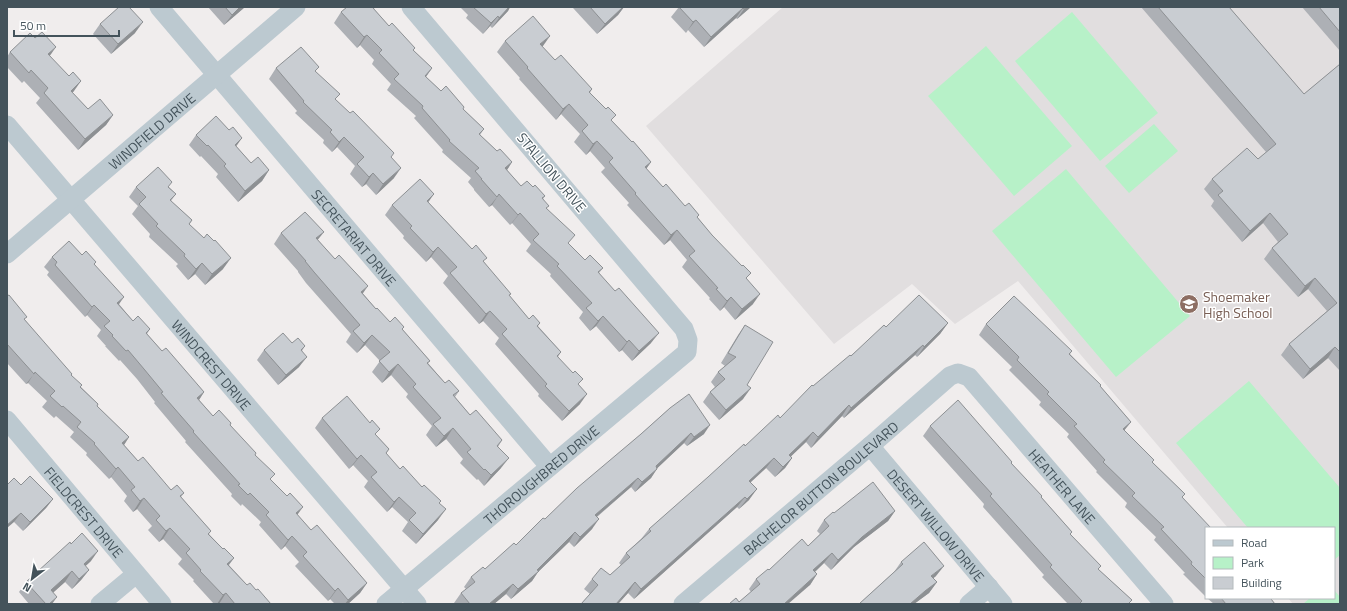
<svg xmlns="http://www.w3.org/2000/svg" width="1347" height="611" font-family="'Titillium Web',sans-serif">
  <style>
    .education { fill: #e1dedf }
    .green { fill: #b7f1c8 }
    .lines { fill: none; stroke-linecap: round; stroke-linejoin: round }
    .minor { stroke: #bcc9d0; stroke-width: 19 }
    .wall { fill: #adb0b5 }
    .shaded-wall { fill: #8d9093 }
    .building { fill: #c9cdd2; stroke: #8d9093 }
    .labels { text-anchor: middle; dominant-baseline: central; stroke-width: 3; stroke-linejoin: round; paint-order: stroke }
    .street-label { font-size: 14px; fill: #44535b; stroke: #fff }
    .education-label { font-size: 14px; fill: #785e54; stroke: #fff; text-anchor: start }
  </style>
  <rect width="100%" height="100%" fill="#f0eded"/>
  <path class="education" d="M783 7H1340V604H1293L1288 598H1334V528H1228L1018 281 955 324 912 284 834 344 646 126Z"/>
  <g class="green">
    <path d="M1072 12 1158 113 1100 161 1015 61Z"/>
    <path d="M986 46 1072 146 1014 196 928 96Z"/>
    <path d="M1154 124 1178 151 1129 193 1105 166Z"/>
    <path d="M1066 169 1190 316 1116 377 992 231Z"/>
    <path d="M1249 381 1340 488V555L1334 560V528H1248L1176 443Z"/>
    <path d="M1334 590 1340 597V604H1303L1310 598H1334Z"/>
  </g>
  <g class="lines">
    <g class="minor">
      <path id="s1" d="M159 7 549 466"/>
      <path id="s2" d="M7 125 417 604"/>
      <path id="s3" d="M7 254 296 7"/>
      <path id="s4" d="M7 420 162 604"/>
      <path id="s5" d="M870 446 1003 604"/>
      <path d="M100 604 136 574"/>
      <path id="s6" d="M386 604 687 352 688 340 684 329 411 7"/>
      <path id="s7" d="M683 604 870 446 950 376 958 373 969 377 1164 604"/>
      <path d="M969 604 989 587"/>
    </g>
  </g>
  <g class="wall">
    <path d="M208 7H245L224 25Z"/>
    <path d="M347 7H375L374 9 389 26 413 50 432 68 426 77 441 91 463 109 484 129 480 135 497 151 512 162 507 170 521 186 533 187 545 196 543 199 547 209 569 244 585 260 603 268 599 273 651 343 632 361 622 350 619 352 596 326 590 331 579 318 583 312 550 276 551 274 526 251 531 244 512 223 510 225 492 205 489 207 474 190V189L468 182 471 178 442 152 443 150 414 118 416 116 387 90 391 84 372 64 374 60 360 45 357 48 334 23 341 12Z"/>
    <path d="M460 7H510L508 11 492 28 490 26 483 34 466 18 468 15Z"/>
    <path d="M574 7H624L618 15 597 34 573 8Z"/>
    <path d="M679 7H751L737 19 736 18 704 47 688 30 686 33 671 17Z"/>
    <path d="M1141 7H1229L1304 94 1340 64V371L1328 358 1303 379 1281 355 1289 344 1327 311 1308 289 1298 297 1264 259 1272 248 1278 242 1263 223 1242 242 1211 206 1214 201 1204 189 1212 179 1258 159 1266 152Z"/>
    <path d="M1302 7H1340V51Z"/>
    <path d="M100 24 135 33 111 54 93 34Z"/>
    <path d="M505 41 542 47 555 60 592 89 590 93 612 121 632 142 651 162 646 169 663 187 685 206 698 218 747 279 753 304 735 320 724 307 720 311 709 299 710 298 682 267 687 260 670 240 664 245 627 205 629 203 601 172 605 168 590 151 586 155 574 142 580 134 561 114 556 120 519 79 520 78 497 52Z"/>
    <path d="M10 52 50 56 74 91 72 93 88 109 113 115 106 125 78 150 36 103 40 98 24 81 22 83 7 67V57Z"/>
    <path d="M276 68 316 72 336 100 391 158 394 178 376 195 366 184 362 187 350 174 355 166 337 147 332 152 323 143 324 140 295 113 297 111 269 79Z"/>
    <path d="M196 135 236 146 251 163 269 170 262 181 238 202 216 177 218 174 201 156 200 157 189 145Z"/>
    <path d="M136 187H169L176 194 171 201 192 220 189 225 223 269 205 285 195 274 188 280 176 266 178 264 149 237 150 234 132 214 138 206 129 197Z"/>
    <path d="M428 202 484 262 509 296 529 319 540 323 538 326 561 352 558 357 579 385 580 404 562 421 538 396 539 394 495 344 499 338 483 321 479 324 443 283 448 276 431 257 426 262 403 238 404 236 385 215 392 205Z"/>
    <path d="M281 233 318 240 376 309 390 322 404 327 402 329 430 361 428 363 445 383 459 391 455 397 470 415 502 440 498 447 501 468 484 486 478 479 477 480 460 463 463 459 446 439 436 447 426 435 432 426 406 397 408 394 391 375 382 383 372 372 380 361 365 345 357 353 346 342 351 334 306 283 298 272V271L274 244Z"/>
    <path d="M82 255 96 262 94 265 119 304 133 321 150 329 147 334 162 351 204 392 199 400 213 416 231 423 230 425 255 455 271 480 297 515 311 530 367 583 360 593 348 604H335L330 599 328 601 295 566 299 562 285 546 281 550 259 525 261 522 242 504 241 506 231 496 232 494 185 442 186 441 154 403 155 402 137 379 120 360 119 361 105 346H106L97 336 101 330 87 315 85 317 47 275 49 272 44 267 52 257Z"/>
    <path d="M7 296 25 320 81 387 98 404 97 406 129 437 124 445 138 461 171 490 184 493 181 497 211 531 209 534 223 549 234 558 229 565 247 585 256 590 271 604H214L193 581 194 580 178 564 182 559 163 539 159 542 148 530 152 526 137 509 133 512 124 501 127 496 111 477 109 479 86 455 87 453 70 437 74 432 56 416 54 418 42 407 47 401 28 383 26 384 7 363Z"/>
    <path d="M948 323 940 334 917 357 915 355 844 418 842 416 811 448 806 442 791 456 792 458 785 468 775 477 766 468 750 483 749 500 739 509 737 507 634 599 628 593 618 604H581L590 594 584 589 592 579 610 575 621 565 619 563 626 553 641 539 649 529 745 446 780 418 813 386 886 327Z"/>
    <path d="M986 324 1072 351 1070 354 1100 386 1131 422 1124 430 1153 463 1185 494 1182 497 1206 528V597L1183 574 1185 573 1154 540 1156 537 1125 507 1127 503 1096 472 1097 471 1067 437 1069 434 1039 405 1041 402 1009 370 1012 367 979 335Z"/>
    <path d="M745 325 747 385 743 399 719 420 703 402 710 392 715 387 711 382 718 372 725 366 721 363 738 335Z"/>
    <path d="M292 343 305 346 302 351 299 367 278 385 257 360 264 350Z"/>
    <path d="M670 408 704 434 687 446 684 443 657 468 651 478 635 492 631 487 597 517 592 529 574 547 569 542 538 572 532 581 511 599 506 594 494 604H455L454 603 461 593 466 589 464 587 471 577 485 569 516 545 641 434Z"/>
    <path d="M322 418 376 435 389 449 386 454 400 469 422 487 439 503 438 520 416 544 402 531 408 522 392 507 387 512 364 487 368 481 353 465 349 469 315 428Z"/>
    <path d="M930 426 1011 463 1072 532 1070 534 1099 570 1132 600 1129 603 1130 604H1068L1042 577 1044 575 983 507 984 504 923 436Z"/>
    <path d="M21 485 53 499 46 508 23 531 14 522Z"/>
    <path d="M895 511 888 521 854 547 831 570 824 563 815 572 817 574 810 585 739 602 751 592 749 589 756 579 769 570 808 546 820 534 817 531 824 520 834 513Z"/>
    <path d="M91 561 85 566 89 570 81 580 72 589 65 582 53 592 52 604H29L19 592 26 582Z"/>
    <path d="M901 562 936 576 933 578 937 582 929 593 914 604H859L894 572Z"/>
    <path d="M1207 598H1272L1271 599 1275 604H1214Z"/>
  </g>
  <g class="shaded-wall">
    <path d="M240 7H245L224 25 232 15Z"/>
    <path d="M509 7H510L508 11 492 28 499 18Z"/>
    <path d="M623 7H624L618 15 597 34 605 24Z"/>
    <path d="M747 7H751L737 19 744 9Z"/>
    <path d="M743 8 736 18 704 47 711 37Z"/>
    <path d="M498 16 490 26 483 34 491 23Z"/>
    <path d="M696 20 688 30 686 33 693 22Z"/>
    <path d="M143 22 135 33 111 54 118 44Z"/>
    <path d="M367 35 360 45 357 48 364 37Z"/>
    <path d="M550 36 543 46 533 55 540 44Z"/>
    <path d="M56 47 49 57 48 54Z"/>
    <path d="M432 68 425 78V76Z"/>
    <path d="M81 81 74 91 63 101 71 91Z"/>
    <path d="M569 104 561 114 556 120 563 109Z"/>
    <path d="M113 115 106 125 78 150 85 139Z"/>
    <path d="M344 137 337 147 332 152 339 142Z"/>
    <path d="M242 138 235 148V145Z"/>
    <path d="M597 141 590 151 586 155 593 144Z"/>
    <path d="M512 162 505 173V168Z"/>
    <path d="M651 162 644 172 645 167Z"/>
    <path d="M401 168 394 178 376 195 383 184Z"/>
    <path d="M269 170 262 181 238 202 245 191Z"/>
    <path d="M373 173 366 184 362 187 369 177Z"/>
    <path d="M434 194 427 204V201Z"/>
    <path d="M499 194 492 205 489 207 497 197Z"/>
    <path d="M520 213 512 223 510 225 518 215Z"/>
    <path d="M1270 213 1263 223 1242 242 1250 231Z"/>
    <path d="M677 230 670 240 664 245 671 235Z"/>
    <path d="M324 232 316 242V238Z"/>
    <path d="M438 247 431 257 426 262 433 252Z"/>
    <path d="M231 258 223 269 205 285 212 274Z"/>
    <path d="M202 263 195 274 188 280 196 269Z"/>
    <path d="M1315 278 1308 289 1298 297 1305 286Z"/>
    <path d="M368 286 361 296V292Z"/>
    <path d="M760 294 753 304 735 320 742 309Z"/>
    <path d="M124 297 117 307V303Z"/>
    <path d="M731 297 724 307 720 311 727 301Z"/>
    <path d="M94 305 87 315 85 317 92 307Z"/>
    <path d="M490 311 483 321 479 324 486 314Z"/>
    <path d="M603 316 596 326 590 331 598 321Z"/>
    <path d="M948 323 940 334 917 357 924 347Z"/>
    <path d="M659 333 651 343 632 361 639 351Z"/>
    <path d="M372 335 365 345 357 353 364 343Z"/>
    <path d="M629 340 622 350 619 352 627 342Z"/>
    <path d="M923 345 915 355 844 418 851 408Z"/>
    <path d="M1335 347 1328 358 1303 379 1310 369Z"/>
    <path d="M307 357 299 367 278 385 286 375Z"/>
    <path d="M398 364 391 375 382 383 389 372Z"/>
    <path d="M35 372 28 383 26 384 34 374Z"/>
    <path d="M751 388 743 399 719 420 726 410Z"/>
    <path d="M204 392 197 403V398Z"/>
    <path d="M587 394 580 404 562 421 569 411Z"/>
    <path d="M849 405 842 416 811 448 818 437Z"/>
    <path d="M1131 422 1123 432V429Z"/>
    <path d="M710 425 704 434 687 446 694 437Z"/>
    <path d="M453 428 446 439 436 447 444 436Z"/>
    <path d="M813 432 806 442 782 465 789 455Z"/>
    <path d="M691 433 684 443 649 476 656 466Z"/>
    <path d="M129 437 122 448V443Z"/>
    <path d="M361 455 353 465 349 469 357 459Z"/>
    <path d="M509 458 501 468 484 486 491 475Z"/>
    <path d="M774 458 766 468 741 491 749 481Z"/>
    <path d="M792 458 785 468 775 477 783 467Z"/>
    <path d="M118 467 111 477 109 479 116 469Z"/>
    <path d="M657 469 651 478 635 492 642 482Z"/>
    <path d="M638 478 631 487 588 524 595 515Z"/>
    <path d="M757 489 749 500 739 509 747 499Z"/>
    <path d="M399 497 392 507 387 512 394 502Z"/>
    <path d="M745 497 737 507 634 599 641 589Z"/>
    <path d="M144 498 137 509 133 512 140 501Z"/>
    <path d="M53 499 46 508 23 531 30 522Z"/>
    <path d="M303 507 295 518 296 513Z"/>
    <path d="M446 509 438 520 416 544 423 534Z"/>
    <path d="M895 511 888 521 854 547 831 570 838 560 862 537Z"/>
    <path d="M21 513 14 522 7 528V525Z"/>
    <path d="M599 519 592 529 574 547 580 537Z"/>
    <path d="M170 528 163 539 159 542 166 531Z"/>
    <path d="M575 532 569 542 538 572 532 581 511 599 518 589Z"/>
    <path d="M292 536 285 546 281 550 288 540Z"/>
    <path d="M98 551 91 561 76 575 84 564Z"/>
    <path d="M832 553 824 563 806 580 813 570Z"/>
    <path d="M234 558 226 568 227 564Z"/>
    <path d="M944 566 936 576 924 586 931 576Z"/>
    <path d="M89 570 81 580 72 589 79 579Z"/>
    <path d="M72 571 65 582 44 601 51 590Z"/>
    <path d="M817 574 810 585 788 604H784Z"/>
    <path d="M635 582 628 593 618 604H616Z"/>
    <path d="M937 582 929 593 914 604H910L925 591Z"/>
    <path d="M367 583 360 593 348 604H345L348 600Z"/>
    <path d="M513 584 506 594 494 604H489Z"/>
    <path d="M338 588 330 599 328 601 335 591Z"/>
    <path d="M226 593 219 604H217L223 595Z"/>
    <path d="M57 597 52 604H49Z"/>
  </g>
  <g class="building">
    <path d="M119 7H129L143 22 118 44 100 24Z"/>
    <path d="M225 7H240L232 15Z"/>
    <path d="M347 7H374L373 8 389 26 392 23 415 48 413 50 432 68 425 76 441 91 446 86 464 107 463 109 484 129 479 134 497 151 500 149 512 162 505 168 521 186 527 181 533 187 535 185 545 196 542 198 549 206 546 208 575 235 568 243 585 260 590 255 603 268 598 272 615 291 619 288 659 333 639 351 629 340 627 342 603 316 598 321 586 308 592 303 557 266 559 264 533 240 539 234 520 213 518 215 499 194 497 197 481 179H482L475 171 479 168 449 141 450 140 422 108 423 106 394 79 399 74 379 53 382 50 367 35 364 37 341 12Z"/>
    <path d="M473 7H509L499 18 498 16 491 23Z"/>
    <path d="M590 7H623L605 24Z"/>
    <path d="M679 7H747L744 9 743 8 711 37 696 20 693 22Z"/>
    <path d="M1158 7H1229L1304 94 1340 64V352L1335 347 1310 369 1289 344 1337 303 1315 278 1305 286 1272 248 1288 234 1270 213 1250 231 1218 195 1223 191 1212 179 1247 148 1258 159 1276 144Z"/>
    <path d="M1319 7H1340V32Z"/>
    <path d="M533 16 550 36 540 44 555 60 561 55 592 89 589 92 606 109 608 107 616 115 611 120 632 142 633 141 651 162 645 167 663 187 666 184 685 206 689 203 699 215 697 217 712 235 742 266 743 265 751 273 746 278 760 294 742 309 731 297 727 301 716 289 718 288 689 256 695 251 677 230 671 235 635 194 636 193 609 162 613 158 597 141 593 144 582 131 588 125 569 104 563 109 527 68 528 67 505 41Z"/>
    <path d="M42 32 56 47 48 54 69 76 73 72 81 81 71 91 88 109 100 99 113 115 85 139 44 93 48 88 31 70 29 73 10 52 30 33 35 38Z"/>
    <path d="M301 47 319 67 315 71 340 94 335 99 350 113 353 111 394 153 391 157 401 168 383 184 373 173 369 177 357 164 364 157 344 137 339 142 330 132 332 130 303 102 304 101 276 68Z"/>
    <path d="M216 116 229 130 233 127 242 138 235 145 251 163 258 157 269 170 245 191 224 166 226 164 208 145 207 146 196 135Z"/>
    <path d="M158 167 172 182 168 187 176 194 170 200 192 220 189 224 204 238 207 234 214 241 215 240 231 258 212 274 202 263 196 269 184 256 185 254 156 226 158 224 139 204 146 197 136 187Z"/>
    <path d="M420 179 434 194 427 201 472 249 476 245 487 258 483 261 511 294 509 295 529 319 533 315 540 323 537 326 561 352 557 356 573 373 575 371 583 379 578 384 587 394 569 411 545 386 547 384 502 334 507 329 490 311 486 314 450 273 457 267 438 247 433 252 410 228 412 226 392 205Z"/>
    <path d="M305 212 324 232 316 238 335 259 339 255 368 286 361 292 376 309 377 308 390 322 395 317 404 327 402 329 430 361 427 363 445 383 449 380 459 391 453 395 470 415 476 410 502 440 497 446 509 458 491 475 485 469 484 470 467 452 471 449 453 428 444 436 433 424 441 418 413 387 416 384 398 364 389 372 379 361 390 352 372 335 364 343 353 331 360 325 314 272 305 261H306L281 233Z"/>
    <path d="M69 241 82 255 86 251 96 262 94 264 124 297 117 303 133 321 138 316 150 329 146 333 162 351 166 348 204 392 197 398 213 416 219 410 231 423 230 425 256 453 255 455 275 474 270 479 287 496 290 493 303 507 296 513 311 530 317 525 367 583 348 600 338 588 335 591 303 556 307 552 292 536 288 540 266 515 269 512 250 493 248 495 238 485 240 484 193 432 194 431 161 393 163 392 144 369 128 350 126 351 112 336 113 335 104 326 110 321 94 305 92 307 55 265 57 262 52 257Z"/>
    <path d="M9 295 27 317 24 319 72 374 71 375 82 385 80 387 98 404 97 406 129 437 122 443 138 461 143 457 171 490 177 485 184 493 180 496 211 531 208 534 223 549 224 548 234 558 227 564 247 585 250 583 256 590 258 589 271 604H235L226 593 223 595 200 571 201 570 186 553 190 549 170 528 166 531 156 520 160 516 144 498 140 501 131 490 135 487 118 467 116 469 94 444 95 443 77 427 81 422 63 406 62 407 50 396 55 391 35 372 34 374 7 344V296Z"/>
    <path d="M919 295 948 323 924 347 923 345 851 408 849 405 818 437 813 432 789 455 792 458 783 467 774 458 749 481 757 489 747 499 745 497 641 589 635 582 616 604H581L598 585 592 579 601 568 610 575 630 557 626 553 651 531 649 529 708 477 744 444 745 446 778 415 780 418 812 385 813 386 850 355 851 356 884 325 886 327Z"/>
    <path d="M1014 296 1072 351 1069 354 1101 385 1100 386 1131 422 1123 429 1154 460 1152 462 1185 494 1182 497 1211 528H1206V579L1191 564 1192 562 1161 529 1164 527 1132 496 1135 493 1103 462 1105 460 1074 426 1077 424 1047 394 1049 392 1017 360 1019 357 986 324Z"/>
    <path d="M745 325 773 342 747 385 751 388 726 410 710 392 725 379 718 372 736 357 728 353Z"/>
    <path d="M283 333 292 343 298 338 305 346 301 350 307 357 286 375 264 350Z"/>
    <path d="M689 394 710 425 694 437 691 433 656 466 657 469 642 482 638 478 595 515 599 519 580 537 575 532 537 570 539 571 518 589 513 584 489 604H470L461 593 475 582 471 577 483 567 485 569 514 543 516 545 543 518 545 519 577 488 641 434 670 408Z"/>
    <path d="M347 396 370 423 372 420 380 429 375 434 389 449 386 453 400 469 403 466 422 487 424 485 441 501 439 503 446 509 423 534 409 520 416 513 399 497 394 502 371 477 377 472 361 455 357 459 322 418Z"/>
    <path d="M958 400 1012 462 1011 463 1042 496 1041 497 1072 532 1070 534 1101 566 1098 569 1132 600 1129 603 1130 604H1082L1080 603 1082 601 1050 567 1052 565 990 496 992 494 930 426Z"/>
    <path d="M30 476 53 499 30 522 21 513 7 525V485L14 478 21 485Z"/>
    <path d="M873 482 895 511 862 537 838 560 832 553 813 570 817 574 784 604H729L736 598 739 602 760 584 756 579 768 569 769 570 802 539 808 546 829 526 824 520 833 512 834 513Z"/>
    <path d="M82 533 98 551 84 564 89 570 79 579 72 571 51 590 57 597 49 604H46L26 582 70 542 71 544Z"/>
    <path d="M924 542 944 566 931 576 937 582 925 591 910 604H859L903 564 901 562Z"/>
    <path d="M1221 598H1272L1271 599 1275 604H1226Z"/>
  </g>
  <defs>
    <symbol id="school-disc" viewBox="-11 -11 22 22"><circle r="9.5" fill="#8d6e63" stroke="#fff"/><path d="M0-5L7-2L0 1L-7-2ZM-4 1L0 2.5L4 1V4Q0 6-4 4Z" fill="#fff"/></symbol>
  </defs>
  <g fill-rule="evenodd">
    <use href="#school-disc" x="1178" y="293" width="22" height="22"/>
  </g>
  <g class="labels">
    <g class="street-label">
      <text stroke="none"><textPath href="#s3" startOffset="190">WINDFIELD DRIVE</textPath></text>
      <text transform="translate(552 172) rotate(50)">STALLION DRIVE</text>
      <text stroke="none"><textPath href="#s1" startOffset="302">SECRETARIAT DRIVE</textPath></text>
      <text stroke="none"><textPath href="#s2" startOffset="315">WINDCREST DRIVE</textPath></text>
      <text stroke="none"><textPath href="#s6" startOffset="202">THOROUGHBRED DRIVE</textPath></text>
      <text stroke="none"><textPath href="#s7" startOffset="515">HEATHER LANE</textPath></text>
      <text stroke="none"><textPath href="#s7" startOffset="180">BACHELOR BUTTON BOULEVARD</textPath></text>
      <text stroke="none"><textPath href="#s4" startOffset="120">FIELDCREST DRIVE</textPath></text>
      <text stroke="none"><textPath href="#s5" startOffset="103">DESERT WILLOW DRIVE</textPath></text>
    </g>
    <g class="education-label">
      <text x="1203" y="296">Shoemaker<tspan x="1203" dy="16">High School</tspan></text>
    </g>
  </g>
  <rect width="1347" height="611" fill="none" stroke="#44535b" stroke-width="16"/>
  <rect x="1205" y="527" width="130" height="72" fill="#ffffff" stroke="#b4babd"/>
  <rect x="1213" y="540" width="20" height="6" fill="#bcc9d0" stroke="#b4babd"/>
  <text x="1241" y="547" font-size="12" fill="#44535b">Road</text>
  <rect x="1213" y="557" width="20" height="12" fill="#b7f1c8" stroke="#b4babd"/>
  <text x="1241" y="567" font-size="12" fill="#44535b">Park</text>
  <rect x="1213" y="577" width="20" height="12" fill="#c9cdd2" stroke="#b4babd"/>
  <text x="1241" y="587" font-size="12" fill="#44535b">Building</text>
  <g transform="translate(32 579) rotate(211)" stroke="#ffffff" stroke-width="3" paint-order="stroke">
  <path d="M0-3L7 15L0 10L-7 15Z" fill="#44535b"/>
  <text y="-6" font-size="11" font-weight="bold" text-anchor="middle" fill="#44535b">N</text>
  </g>
  <path d="M14 30v6h105v-6" fill="none" stroke="#44535b" stroke-width="2"/>
  <text x="20" y="30" font-size="12" fill="#44535b" stroke="#ffffff" stroke-width="3" paint-order="stroke">50 m</text>
</svg>
